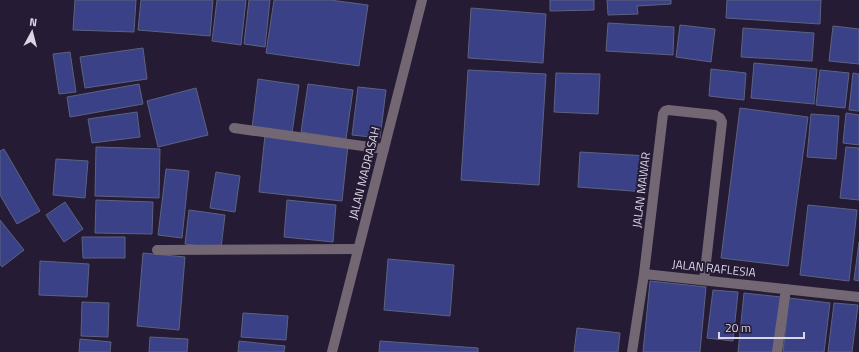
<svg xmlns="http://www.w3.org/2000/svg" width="859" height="352" font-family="'Titillium Web',sans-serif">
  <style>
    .building { fill: #3a4186; stroke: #5d627f }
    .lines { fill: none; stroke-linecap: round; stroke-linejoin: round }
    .minor { stroke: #726772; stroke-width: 10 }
    .labels { text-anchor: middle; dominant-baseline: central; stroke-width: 4; stroke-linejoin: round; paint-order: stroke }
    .street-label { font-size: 12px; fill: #dbd6e6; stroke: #251b34 }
  </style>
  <rect width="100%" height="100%" fill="#251b34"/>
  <g class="building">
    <path d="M75 0H136L134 32 73 30Z"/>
    <path d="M141 0H213L210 36 138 30Z"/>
    <path d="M217 0H246L241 45 212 41Z"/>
    <path d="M249 0H270L265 47 244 44Z"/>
    <path d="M274 0H330L368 5 359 66 266 53Z"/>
    <path d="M550 0H594V10L550 11Z"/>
    <path d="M607 0H671V4L637 6 638 14 608 15Z"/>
    <path d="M727 0H821L820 24 726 18Z"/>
    <path d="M471 8 546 14 543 63 468 58Z"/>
    <path d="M608 23 674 27 673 55 606 51Z"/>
    <path d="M680 25 715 29 711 62 676 57Z"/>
    <path d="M833 26 859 29V64L829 61Z"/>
    <path d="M743 28 814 33 812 61 741 57Z"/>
    <path d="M143 48 147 79 85 88 80 57Z"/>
    <path d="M70 52 76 92 59 94 53 54Z"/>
    <path d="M754 63 817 69 814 104 751 98Z"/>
    <path d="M711 69 746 73 744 100 709 96Z"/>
    <path d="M468 70 546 74 539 185 461 180Z"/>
    <path d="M820 70 849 73 845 108 816 105Z"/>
    <path d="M556 73 600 74 598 114 554 112Z"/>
    <path d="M853 73 859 74V111L849 110Z"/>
    <path d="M258 79 299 85 292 133 252 128Z"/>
    <path d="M139 84 143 104 70 117 67 97Z"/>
    <path d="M308 84 353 90 346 139 301 132Z"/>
    <path d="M358 87 386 90 380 138 352 135Z"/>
    <path d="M196 88 208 135 158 147 147 101Z"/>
    <path d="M740 108 808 117 788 266 721 258Z"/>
    <path d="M137 112 140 137 92 143 88 119Z"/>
    <path d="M846 113 859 115V145L843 143Z"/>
    <path d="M811 114 839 116 836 159 807 157Z"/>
    <path d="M265 135 348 145 342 201 259 192Z"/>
    <path d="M96 147 160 149 159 198 95 196Z"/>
    <path d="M846 147 859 148V200L840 198Z"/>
    <path d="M4 149 40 211 17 224 0 195V151Z"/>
    <path d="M580 152 648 156 646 192 578 187Z"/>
    <path d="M56 159 88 161 85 198 53 195Z"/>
    <path d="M166 169 189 171 182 238 158 235Z"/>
    <path d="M216 172 240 176 235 212 210 208Z"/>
    <path d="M96 200 153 202 152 234 95 233Z"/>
    <path d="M287 200 336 205 333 242 284 237Z"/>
    <path d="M65 202 83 229 64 242 46 215Z"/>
    <path d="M808 205 857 210 849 281 800 275Z"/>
    <path d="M189 210 225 215 221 248 185 244Z"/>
    <path d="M0 220 24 250 2 267 0 264Z"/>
    <path d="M82 237H125V258H83Z"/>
    <path d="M859 242V281L854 280Z"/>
    <path d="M143 253 185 257 179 330 137 326Z"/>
    <path d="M388 259 454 265 450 316 384 310Z"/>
    <path d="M40 261 89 264 87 297 39 295Z"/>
    <path d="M650 281 706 287 700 352H643Z"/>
    <path d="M713 290 738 292 733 341 707 338Z"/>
    <path d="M744 293 781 297 775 352H738Z"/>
    <path d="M789 298 830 303 824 352H783Z"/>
    <path d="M82 302 109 303 108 337 81 336Z"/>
    <path d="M834 303 858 305 852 352H828Z"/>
    <path d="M243 313 288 316 286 340 241 337Z"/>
    <path d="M577 328 620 333 618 352H574Z"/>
    <path d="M150 337 188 339 187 352H149Z"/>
    <path d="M80 339 111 342 110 352H79Z"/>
    <path d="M239 341 285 346 284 352H238Z"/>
    <path d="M380 341 478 348V352H379Z"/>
  </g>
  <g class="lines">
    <g class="minor">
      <path d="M234 128 384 149"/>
      <path d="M157 250 358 249"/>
      <path d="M644 274 663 114 665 111 668 110 715 115 720 118 722 122 704 280"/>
      <path d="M332 352 422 0"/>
      <path d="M632 352 644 274 859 297"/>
      <path d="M777 352 786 289"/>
    </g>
  </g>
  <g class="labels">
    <g class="street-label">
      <text transform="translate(364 173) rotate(-76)">JALAN MADRASAH</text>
      <text transform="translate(641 190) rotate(-83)">JALAN MAWAR</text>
      <text transform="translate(714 268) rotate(6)">JALAN RAFLESIA</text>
    </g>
  </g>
  <g transform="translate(32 32) rotate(7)" stroke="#251b34" stroke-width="3" paint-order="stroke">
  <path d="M0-3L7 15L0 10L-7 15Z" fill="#dbd6e6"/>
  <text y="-6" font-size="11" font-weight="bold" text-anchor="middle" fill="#dbd6e6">N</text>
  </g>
  <path d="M719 332v6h85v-6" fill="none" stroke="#dbd6e6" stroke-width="2"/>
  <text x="725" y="332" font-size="12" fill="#dbd6e6" stroke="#251b34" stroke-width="3" paint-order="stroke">20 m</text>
</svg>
